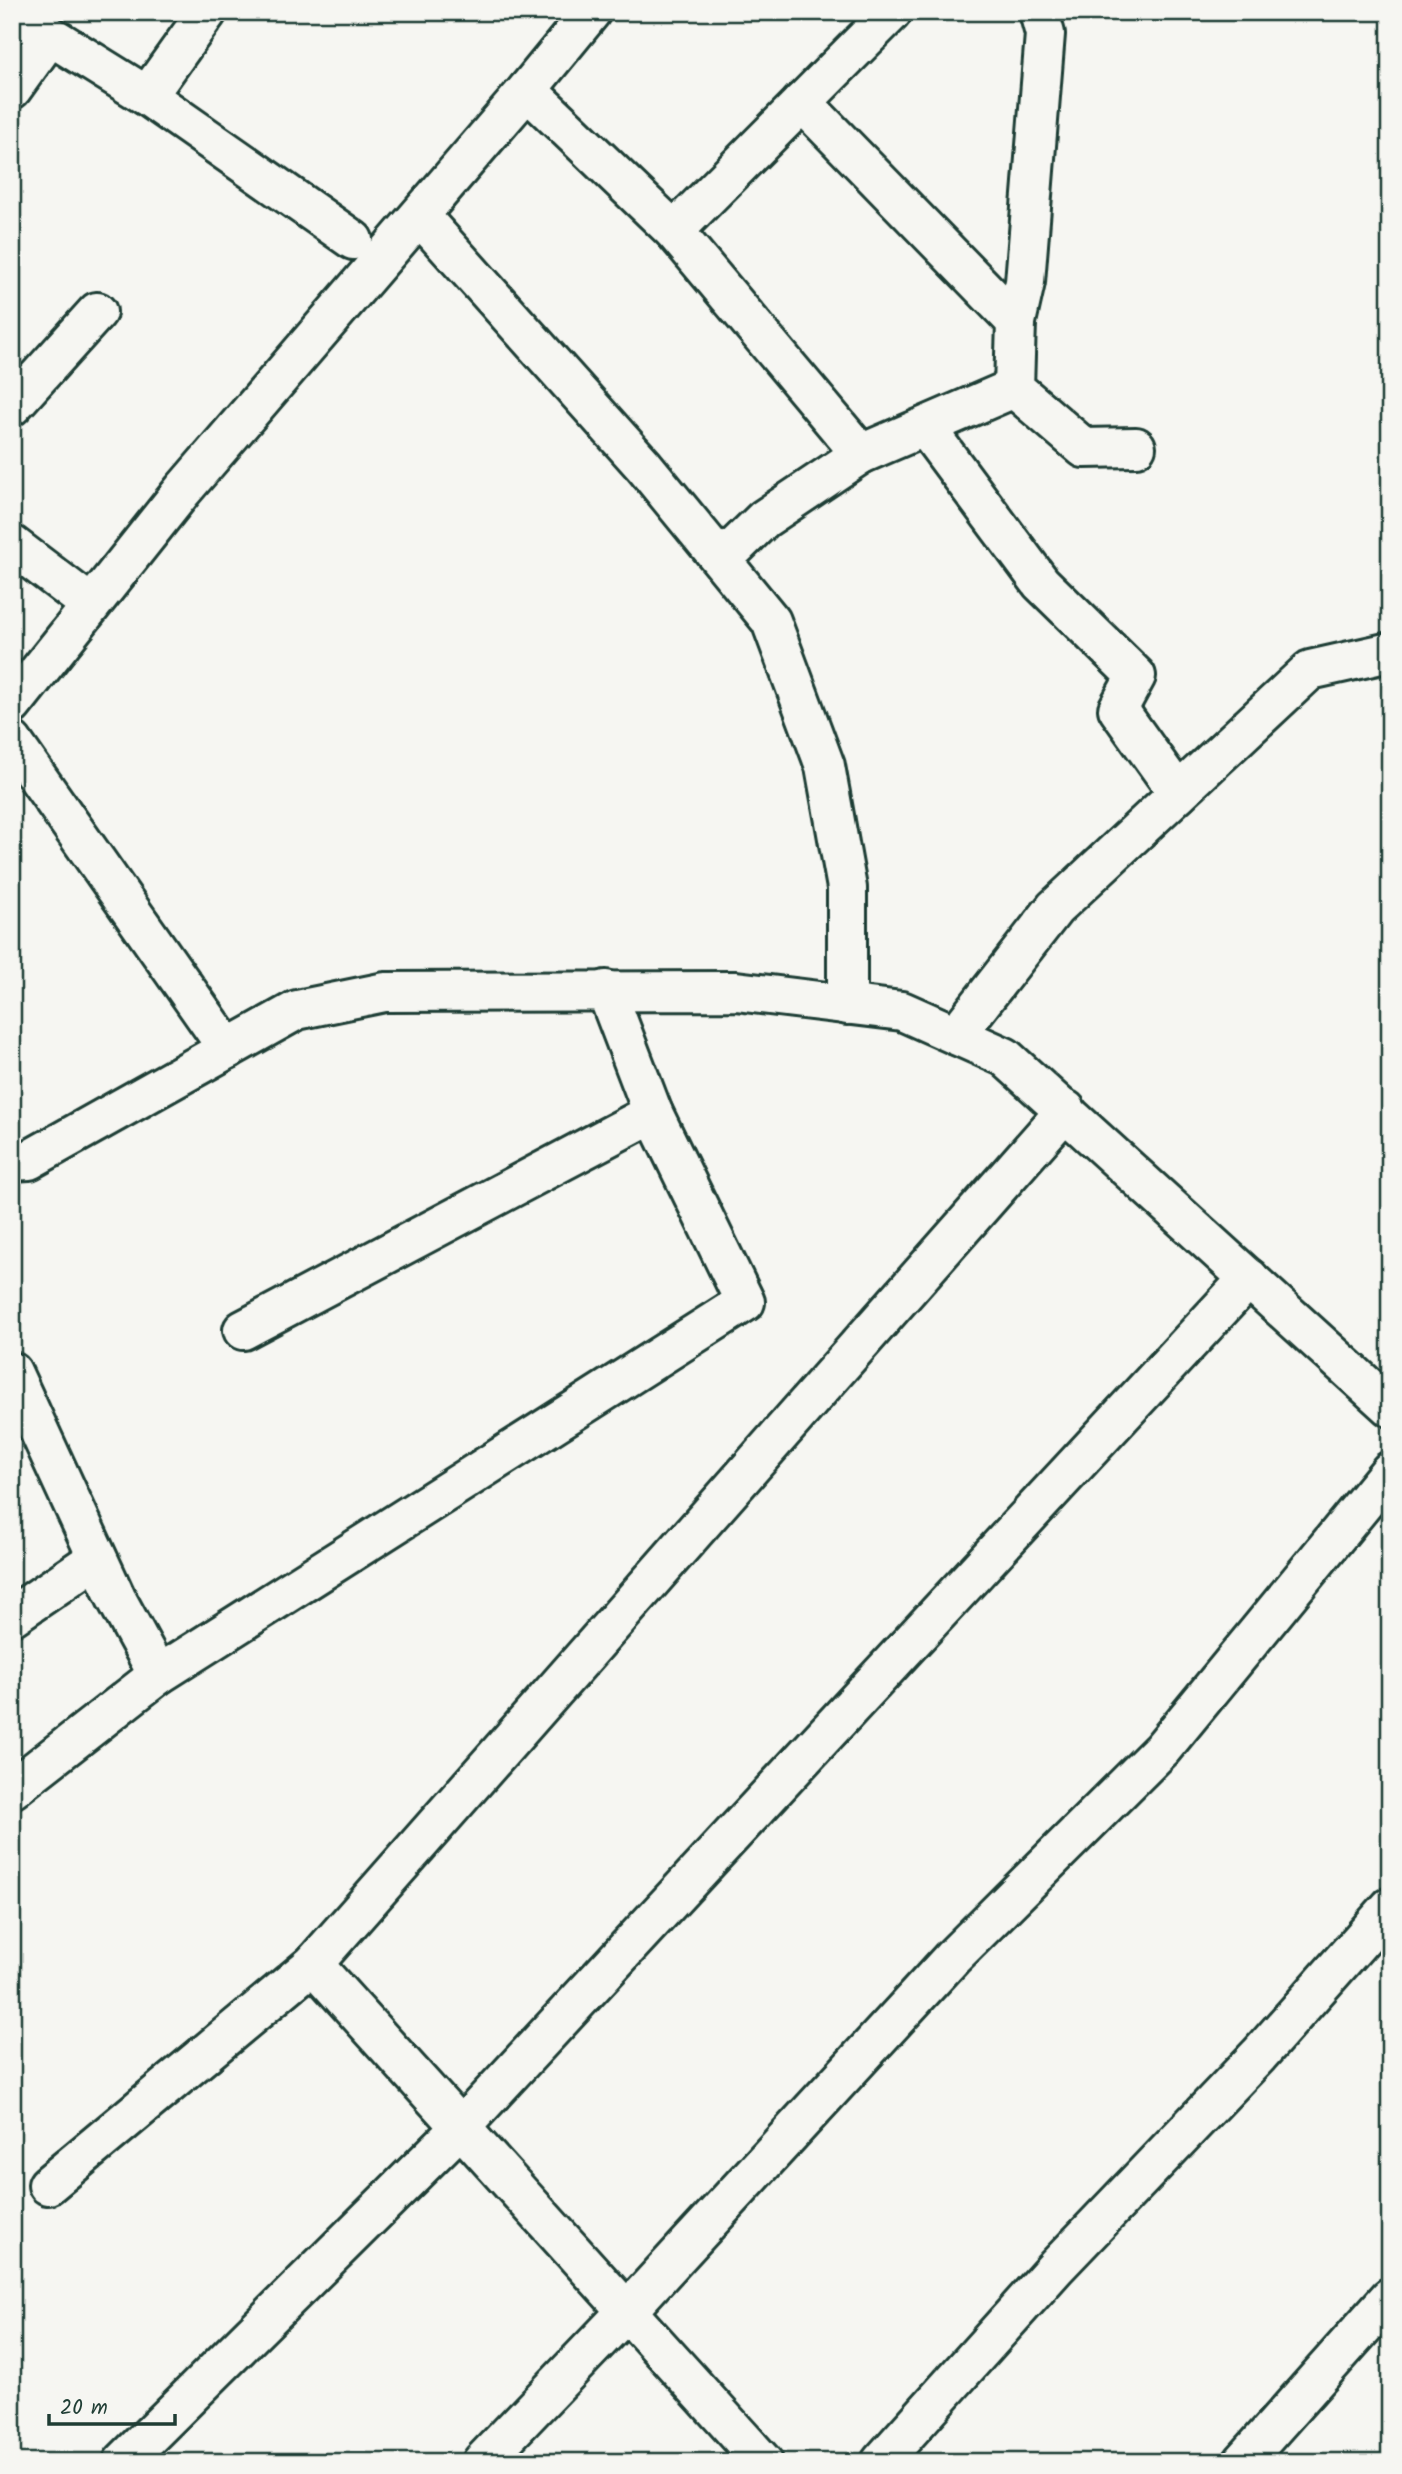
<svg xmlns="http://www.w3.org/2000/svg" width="1402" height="2474" font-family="Kalam,sans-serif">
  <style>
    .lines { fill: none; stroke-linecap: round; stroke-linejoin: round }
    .minor-casing { stroke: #1f3d34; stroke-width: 44 }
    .minor { stroke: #f6f6f2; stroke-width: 38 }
  </style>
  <rect width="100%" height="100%" fill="#f6f6f2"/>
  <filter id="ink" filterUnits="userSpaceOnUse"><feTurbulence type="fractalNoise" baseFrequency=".0143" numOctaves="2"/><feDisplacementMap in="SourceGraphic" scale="14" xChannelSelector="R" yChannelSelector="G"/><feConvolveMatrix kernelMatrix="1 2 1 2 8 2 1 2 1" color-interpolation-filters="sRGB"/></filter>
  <g filter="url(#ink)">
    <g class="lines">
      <defs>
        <g id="minor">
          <path d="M12 12 147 96 353 240"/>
          <path d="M1039 12 1045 34 1025 282 1016 322 1014 388 1084 448 1136 447"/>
          <path d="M12 89 50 36"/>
          <path d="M527 90 674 231 892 12"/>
          <path d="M147 96 207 12"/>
          <path d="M802 102 1016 322"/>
          <path d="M420 216 644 466 771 621 825 766 847 888V1005"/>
          <path d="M674 231 861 454 1014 388"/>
          <path d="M12 406 97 312"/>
          <path d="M925 427 1041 583 1136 676 1118 709 1178 793"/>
          <path d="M12 545 91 605"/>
          <path d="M722 560 764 519 861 454"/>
          <path d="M12 705 183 490 527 90 591 12"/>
          <path d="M12 741 228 1049"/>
          <path d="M606 990 653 1113"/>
          <path d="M956 1035 1055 908 1310 670 1390 652"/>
          <path d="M12 1161 29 1160 297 1010 385 992 736 991 902 1011 1005 1057 1390 1407"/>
          <path d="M12 1372 116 1598 158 1675"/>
          <path d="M12 1616 97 1558"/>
          <path d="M12 1789 158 1675 745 1302 653 1113 243 1330"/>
          <path d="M313 1964 763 2462"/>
          <path d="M48 2185 313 1964 1066 1110"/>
          <path d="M123 2462 461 2127 1249 1278"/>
          <path d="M482 2462 627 2311 952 1958 1162 1749 1390 1471"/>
          <path d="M881 2462 1056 2267 1259 2055 1390 1907"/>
          <path d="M1243 2462 1390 2297"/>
        </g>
      </defs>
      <use href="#minor" class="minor-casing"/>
      <use href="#minor" class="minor"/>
    </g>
  </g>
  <rect width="1402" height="2474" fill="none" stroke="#f6f6f2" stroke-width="42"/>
  <rect x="21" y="21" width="1360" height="2432" fill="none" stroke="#1f3d34" stroke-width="2.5" filter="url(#ink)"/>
  <path d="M49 2414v10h126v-10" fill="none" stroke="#1f3d34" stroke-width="3.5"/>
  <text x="60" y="2414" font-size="21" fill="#1f3d34" stroke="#f6f6f2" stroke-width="5" paint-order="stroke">20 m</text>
</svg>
